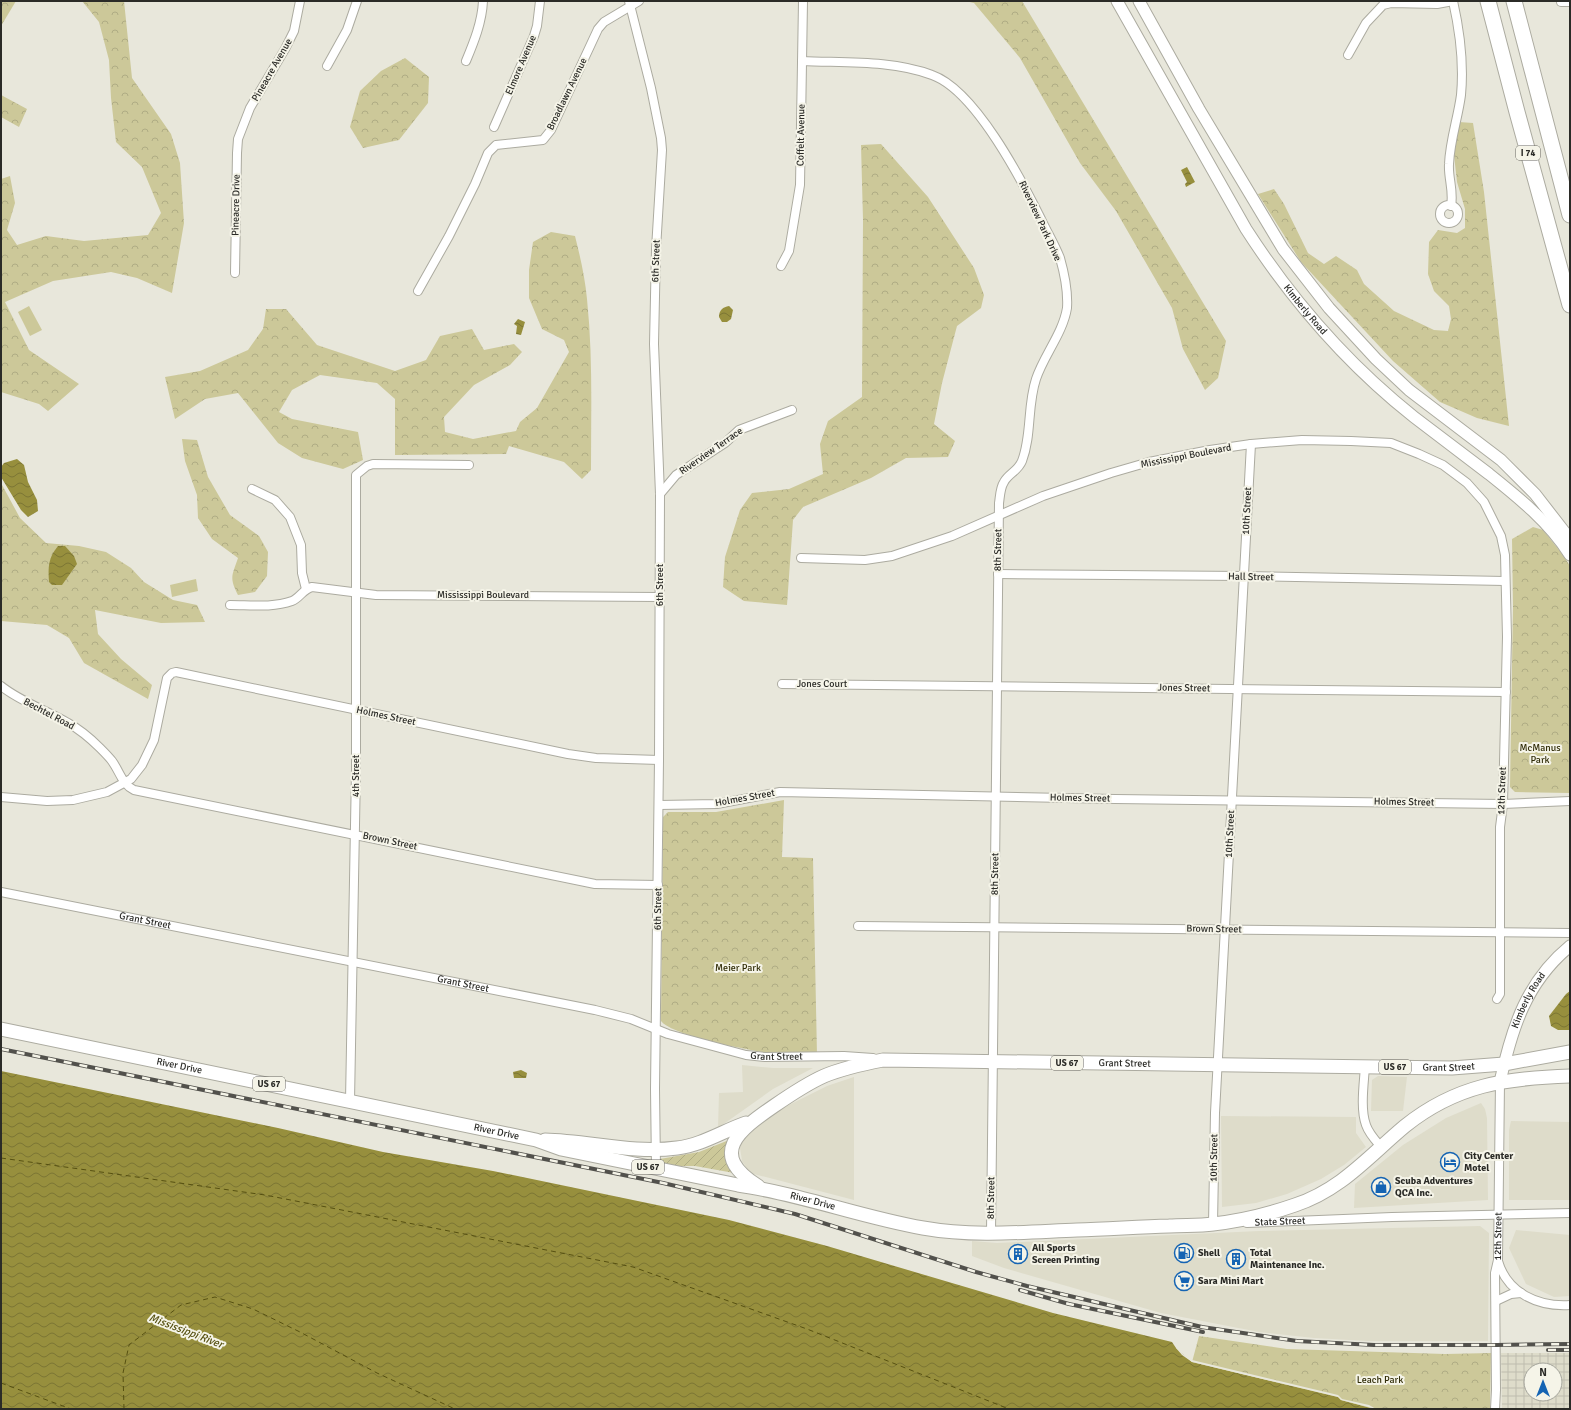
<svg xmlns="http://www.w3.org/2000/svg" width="1571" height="1410" font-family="Signika,sans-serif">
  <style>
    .built { fill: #dedcca }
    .industrial { fill: url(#industrial-grid); fill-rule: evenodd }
    .grass { fill: #ccc899 }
    .forest { fill: url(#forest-crowns) }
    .garden { fill: url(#garden-furrows) }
    .water { fill: url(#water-waves) }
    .pier { fill: #e8e7db }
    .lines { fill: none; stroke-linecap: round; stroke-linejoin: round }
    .ferry { stroke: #565011; stroke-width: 1; stroke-dasharray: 5 4; stroke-linecap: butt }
    .street-casing { stroke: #acaba0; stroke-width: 10 }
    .secondary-casing { stroke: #acaba0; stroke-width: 13 }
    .primary-casing { stroke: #acaba0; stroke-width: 15 }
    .highway-casing { stroke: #acaba0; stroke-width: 17 }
    .street { stroke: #fff; stroke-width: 8 }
    .secondary { stroke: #fff; stroke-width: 11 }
    .primary { stroke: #fff; stroke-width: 13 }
    .highway { stroke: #fff; stroke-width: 15 }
    .rail-casing { stroke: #52514c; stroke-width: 4 }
    .rail { stroke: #f5f4e8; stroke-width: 2.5; stroke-dasharray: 8; stroke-linecap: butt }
    .labels { text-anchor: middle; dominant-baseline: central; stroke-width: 4; stroke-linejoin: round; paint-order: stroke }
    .shield { fill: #f5f4e8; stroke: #686761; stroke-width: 1 }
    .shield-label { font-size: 9px; font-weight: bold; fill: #2b2b27 }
    .street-label { font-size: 10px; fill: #2b2b27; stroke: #f5f4e8 }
    .park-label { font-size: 10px; fill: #302c07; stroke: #f5f4e8 }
    .poi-label { font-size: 10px; font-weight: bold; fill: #2b2b27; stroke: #f5f4e8; text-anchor: start }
    .water-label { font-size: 11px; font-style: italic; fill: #565011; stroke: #f5f4e8 }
  </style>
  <defs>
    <pattern id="industrial-grid" width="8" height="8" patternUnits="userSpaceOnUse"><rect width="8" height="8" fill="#dedcca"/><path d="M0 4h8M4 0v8" fill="none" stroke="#bfbdae"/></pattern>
    <pattern id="forest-crowns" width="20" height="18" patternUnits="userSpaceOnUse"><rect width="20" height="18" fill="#ccc899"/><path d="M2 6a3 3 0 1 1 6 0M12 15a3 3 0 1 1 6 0" fill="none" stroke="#afac84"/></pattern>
    <pattern id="garden-furrows" width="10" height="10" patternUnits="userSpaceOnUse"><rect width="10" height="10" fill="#ccc899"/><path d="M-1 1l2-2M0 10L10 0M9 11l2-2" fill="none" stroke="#afac84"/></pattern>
    <pattern id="water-waves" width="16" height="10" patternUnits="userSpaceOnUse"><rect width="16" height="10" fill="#978f3d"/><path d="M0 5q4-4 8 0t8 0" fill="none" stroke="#7b7533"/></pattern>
  </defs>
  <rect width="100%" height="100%" fill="#e8e7db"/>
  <g class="built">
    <path d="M742 1065 773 1068H813L773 1089 718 1128 719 1093 743 1092Z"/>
    <path d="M1378 1076 1407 1077 1403 1111H1371L1372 1080Z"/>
    <path d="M854 1077V1200L750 1173 742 1161 740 1148 742 1136 785 1107 827 1086Z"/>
    <path d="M1481 1103 1485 1109 1487 1118 1488 1200 1354 1208 1355 1184 1403 1145 1446 1118Z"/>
    <path d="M1221 1116 1356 1117V1133L1366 1147 1344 1165 1321 1179 1287 1194 1256 1203 1222 1207Z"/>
    <path d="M1511 1121 1570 1122V1200H1509V1130Z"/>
    <path d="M1480 1226 1489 1233 1488 1341H1367L1314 1338 1259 1332 1161 1313 1004 1268 972 1256V1241L997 1243 1259 1231Z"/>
    <path d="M1516 1230 1570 1235V1296L1554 1297 1526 1284 1509 1248Z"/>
  </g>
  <path class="industrial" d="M1501 1353H1570V1409H1502ZM1531 1370H1555V1394H1531Z"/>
  <g class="grass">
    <path d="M29 306 42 330 30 336 18 312Z"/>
    <path d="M196 579 198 591 172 597 170 585Z"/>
  </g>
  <g class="forest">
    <path d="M1 1H16L1 26Z"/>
    <path d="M82 1H124L132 78 171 134 180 163 184 223 172 293 137 278 111 272 53 281 5 302 29 350 79 384 48 411 39 404 1 392V179L10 176 15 203 7 230 17 245 46 236 84 241 148 235 161 213 142 167 116 142 111 98 109 60 99 22Z"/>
    <path d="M965 1H1022L1226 341 1218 378 1205 390 1183 349 1172 308 1116 211 1080 163 1020 58 974 3Z"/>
    <path d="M405 58 429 77 428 103 399 140 363 148 350 127 360 91 381 71Z"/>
    <path d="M1 95 27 109 19 127 1 117Z"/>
    <path d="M1459 122 1473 123 1484 192 1509 426 1477 418 1440 402 1393 361 1301 262 1258 194 1274 189 1284 204 1308 253 1324 264 1336 256 1357 270 1364 284 1394 311 1434 330 1448 331 1451 319 1449 306 1434 291 1428 274 1429 242 1438 230 1457 233 1465 228V209L1457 182 1454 155Z"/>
    <path d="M881 144 928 197 974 268 984 295 981 308 957 326 942 383 934 424 955 441 948 457 906 458 871 478 803 507 793 520 787 605 744 601 723 587 725 557 740 510 752 493 789 489 823 474 820 444 828 421 862 397 863 220 861 145Z"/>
    <path d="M551 232 575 236C580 256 585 277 587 299 593 356 591 413 591 470L582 479 564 462 509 446 506 454 395 455V399L377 383 320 375 292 390 279 412 292 419 358 432 363 460 343 469 302 458 278 443 238 393 205 399 175 419 165 377 200 371 248 350 263 329 266 309H286L317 345 395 371 426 360 440 336 472 329 484 350 514 344 522 352 510 365 474 385 444 417 445 432 473 439 516 431 520 422 537 408 569 352 564 340 542 329 529 298V270L533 242Z"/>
    <path d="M182 439 197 440 208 477 230 515 259 536 268 552 267 576 255 592 238 595C229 577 232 576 238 558L212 539 198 518 197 495 185 461Z"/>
    <path d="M1 483 20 518 46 543 79 546 106 552 131 568 144 582 173 600 197 605 205 622 161 623 95 610 98 634 121 659 152 685 148 699 84 663 69 638 47 625 1 621Z"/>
    <path d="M1533 527 1543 530 1563 555 1570 566V793L1515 792 1510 787 1513 607 1512 539Z"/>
    <path d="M784 800 782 857 813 858 817 1055C804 1054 790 1055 777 1054 756 1052 672 1036 661 1021L663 817 668 812H716Z"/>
    <path d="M1199 1336 1287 1349 1445 1354 1491 1353 1490 1406 1497 1409H1374L1261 1378 1192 1362Z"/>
  </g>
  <path class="garden" d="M729 1140 734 1173 695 1166H666L660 1162V1159L699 1152Z"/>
  <g class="water">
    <path d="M1187 167 1195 182 1186 187 1185 184 1187 182 1181 170Z"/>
    <path d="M729 306 733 310 731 319 727 322H722L719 317C719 310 723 307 729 306Z"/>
    <path d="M518 319 525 322 521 335 516 334 517 326 514 324Z"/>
    <path d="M17 459 24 465 28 482 37 500 38 511 28 517 21 510 1 477V467L4 463Z"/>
    <path d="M58 546H65L74 556 77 564 62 585H52L49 582C48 567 48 558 58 546Z"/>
    <path d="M1570 991V1030H1558L1551 1026 1549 1016 1566 994Z"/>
    <path d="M521 1070 527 1073 526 1078H514L513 1072Z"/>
    <path d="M1 1071 278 1128 383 1152 493 1171 729 1220 827 1246 1053 1313 1172 1342 1176 1348 1192 1362 1338 1397 1341 1400 1374 1409H1Z"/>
  </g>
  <path class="pier" d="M1176 1348H1179L1183 1354 1192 1360 1338 1395 1342 1399 1369 1405 1376 1409 1341 1400 1338 1397 1192 1362 1182 1355Z"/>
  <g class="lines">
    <g class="ferry">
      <path d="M1 1158 265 1195 633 1267 807 1329 1009 1409"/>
      <path d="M1 1383 71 1409"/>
      <path d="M124 1409 123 1373 129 1345 181 1305 215 1297 253 1309 300 1332 377 1373 455 1409"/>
    </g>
    <defs>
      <g id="street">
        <path d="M629 1 651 88 661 138 662 150 656 249 654 344 660 494 659 760 655 1089 656 1168"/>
        <path d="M1561 2H1570"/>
        <path d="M1348 55 1366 23 1383 5 1391 3 1437 4 1453 1"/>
        <path d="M466 61C474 42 482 22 483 1"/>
        <path d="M802 61C845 63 892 60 932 75 975 90 1021 179 1041 219 1047 232 1055 245 1060 258 1064 272 1068 293 1067 308 1063 333 1044 355 1036 379 1027 406 1032 435 1022 461 1018 471 1008 474 1004 482 1000 488 1000 497 999 503L991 1233"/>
        <path d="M327 66 347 30 357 1"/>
        <path d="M494 127 534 36 537 26 540 1"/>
        <circle cx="1449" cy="214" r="9"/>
        <path d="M1451 206C1454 191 1448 178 1449 164 1450 140 1458 118 1461 95 1464 63 1460 32 1453 1"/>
        <path d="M781 266 789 251 800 185 803 1"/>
        <path d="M235 273 237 153 238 139 250 108 285 49 294 31 300 1"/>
        <path d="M418 291 449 236 475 184 488 153 496 145 543 140 551 130 598 29 604 22 639 1"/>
        <path d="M252 489 275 500 290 517 301 545 302 573 306 589"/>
        <path d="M660 494 676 475 725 443 739 430 792 410"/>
        <path d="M801 558 865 560 892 556 952 536 1043 496 1111 473 1149 462 1210 450 1251 444 1302 440 1351 441 1391 443 1419 454 1443 465 1467 483 1484 502 1501 536 1505 555 1507 637 1503 804 1500 827V994L1497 999"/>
        <path d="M998 574 1244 576 1505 581"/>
        <path d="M230 605C250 605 272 608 292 601 300 598 303 589 312 587L376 595 660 597"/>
        <path d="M782 684 1506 692"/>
        <path d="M1 686C21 702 46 710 68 723 79 729 91 739 100 748 104 752 109 757 112 761 120 772 122 784 134 790L595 884 658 885"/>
        <path d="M1 797 47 801 73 800 107 792 131 779 142 765 154 740 167 678 172 673 176 672 568 754 596 758 659 760"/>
        <path d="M659 805 717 804 780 792 1115 799 1503 804 1570 801"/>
        <path id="s1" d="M1 892 595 1010 631 1019 668 1034 746 1055 765 1057 844 1056 873 1058"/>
        <path d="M858 926 1570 933"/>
        <path d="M1365 1066C1364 1083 1360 1109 1366 1125 1369 1134 1376 1141 1382 1148"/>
        <path d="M350 1101 356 770V475L367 466 373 464 469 465"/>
        <path id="s2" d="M1247 1223 1392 1217 1570 1213"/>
        <path d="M1216 1224H1213L1215 1113 1251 444"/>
        <path d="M1498 1261C1507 1293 1538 1307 1570 1305"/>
        <path d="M1496 1301 1511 1294 1521 1293"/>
        <path id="s3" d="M1495 1409 1496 1390 1495 1273 1498 1260 1500 1082"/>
      </g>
      <g id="secondary">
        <path id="s4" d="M1117 1 1246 229C1293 302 1346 363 1414 417 1439 436 1464 455 1489 474 1519 498 1549 522 1570 555"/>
        <path d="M1139 1 1199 109 1283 249 1329 308 1376 359 1409 390 1501 460 1535 494 1570 539"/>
        <path id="s5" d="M1500 1082C1512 1028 1526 982 1570 946"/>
      </g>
      <g id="primary">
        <path id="s6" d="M1 1029 536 1140 561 1149 738 1185C801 1194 860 1217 923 1228 973 1237 1026 1232 1077 1230 1108 1229 1138 1227 1169 1226 1184 1225 1199 1226 1213 1224 1240 1221 1269 1214 1295 1205 1341 1190 1369 1156 1405 1126 1456 1085 1506 1078 1570 1076"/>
        <path d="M545 1140C589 1141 633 1154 677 1148 702 1145 723 1131 746 1123"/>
        <path id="s7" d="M758 1186C707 1154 739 1130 774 1106 790 1095 806 1084 824 1076 843 1068 862 1064 883 1060L1452 1068 1504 1064 1570 1052"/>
      </g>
      <g id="highway">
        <path d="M1488 1 1517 112 1570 305"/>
        <path d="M1514 1 1570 215"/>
      </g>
    </defs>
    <use href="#street" class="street-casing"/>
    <use href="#secondary" class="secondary-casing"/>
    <use href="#primary" class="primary-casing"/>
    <use href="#highway" class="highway-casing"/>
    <use href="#street" class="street"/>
    <use href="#secondary" class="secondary"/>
    <use href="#primary" class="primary"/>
    <use href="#highway" class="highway"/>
    <defs>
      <g id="rail">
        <path d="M1 1049 663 1183 795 1214 976 1272 1027 1286 1202 1327 1297 1341 1374 1345H1496L1570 1344"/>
        <path d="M1020 1290 1069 1304 1203 1332"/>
        <path d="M1548 1350H1570"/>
      </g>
    </defs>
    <use href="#rail" class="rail-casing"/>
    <use href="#rail" class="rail"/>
  </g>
  <defs>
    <symbol id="hotel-ring" viewBox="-11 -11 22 22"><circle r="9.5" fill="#f5f4e8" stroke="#1564b3" stroke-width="1.5"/><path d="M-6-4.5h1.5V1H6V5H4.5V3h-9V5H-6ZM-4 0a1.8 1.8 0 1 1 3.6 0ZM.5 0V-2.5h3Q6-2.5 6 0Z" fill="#1564b3"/></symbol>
    <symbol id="shop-ring" viewBox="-11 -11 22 22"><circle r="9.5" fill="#f5f4e8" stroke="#1564b3" stroke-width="1.5"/><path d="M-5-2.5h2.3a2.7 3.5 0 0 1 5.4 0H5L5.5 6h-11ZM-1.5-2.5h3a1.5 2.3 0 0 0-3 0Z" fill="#1564b3"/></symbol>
    <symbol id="fuel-ring" viewBox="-11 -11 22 22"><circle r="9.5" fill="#f5f4e8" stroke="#1564b3" stroke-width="1.5"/><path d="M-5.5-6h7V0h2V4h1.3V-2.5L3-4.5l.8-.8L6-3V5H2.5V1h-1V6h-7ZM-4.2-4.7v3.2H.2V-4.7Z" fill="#1564b3"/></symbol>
    <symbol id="building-ring" viewBox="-11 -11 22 22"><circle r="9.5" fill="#f5f4e8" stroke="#1564b3" stroke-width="1.5"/><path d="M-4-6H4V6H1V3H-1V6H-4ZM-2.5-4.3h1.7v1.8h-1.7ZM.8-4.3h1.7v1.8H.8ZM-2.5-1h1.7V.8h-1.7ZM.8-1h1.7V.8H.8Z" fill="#1564b3"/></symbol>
    <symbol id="supermarket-ring" viewBox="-11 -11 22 22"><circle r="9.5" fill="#f5f4e8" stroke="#1564b3" stroke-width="1.5"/><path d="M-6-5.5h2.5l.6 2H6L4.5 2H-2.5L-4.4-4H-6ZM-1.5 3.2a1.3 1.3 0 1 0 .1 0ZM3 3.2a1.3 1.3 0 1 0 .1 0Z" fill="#1564b3"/></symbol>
  </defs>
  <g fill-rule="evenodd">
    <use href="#hotel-ring" x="1439" y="1151" width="22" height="22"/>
    <use href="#shop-ring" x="1370" y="1176" width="22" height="22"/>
    <use href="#fuel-ring" x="1173" y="1242" width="22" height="22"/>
    <use href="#building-ring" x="1007" y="1243" width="22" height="22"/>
    <use href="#building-ring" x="1225" y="1248" width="22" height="22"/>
    <use href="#supermarket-ring" x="1173" y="1270" width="22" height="22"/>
  </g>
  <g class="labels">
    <g class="shield">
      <rect x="1516" y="146" width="24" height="14" rx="3"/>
      <rect x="1051" y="1056" width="32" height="14" rx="3"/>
      <rect x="1379" y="1060" width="32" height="14" rx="3"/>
      <rect x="253" y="1077" width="32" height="14" rx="3"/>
      <rect x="632" y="1160" width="32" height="14" rx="3"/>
    </g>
    <g class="shield-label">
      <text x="1528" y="153">I 74</text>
      <text x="1067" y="1063">US 67</text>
      <text x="1395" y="1067">US 67</text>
      <text x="269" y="1084">US 67</text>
      <text x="648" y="1167">US 67</text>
    </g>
    <g class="street-label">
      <text transform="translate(521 65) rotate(-67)">Elmore Avenue</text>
      <text transform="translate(272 70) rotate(-60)">Pineacre Avenue</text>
      <text transform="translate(567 94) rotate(-64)">Broadlawn Avenue</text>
      <text transform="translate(801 135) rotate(-89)">Coffelt Avenue</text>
      <text transform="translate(236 205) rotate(-89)">Pineacre Drive</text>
      <text transform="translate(1040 221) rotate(65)">Riverview Park Drive</text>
      <text transform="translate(656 261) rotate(-88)">6th Street</text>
      <text stroke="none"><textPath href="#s4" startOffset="362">Kimberly Road</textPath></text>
      <text transform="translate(711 451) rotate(-35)">Riverview Terrace</text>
      <text transform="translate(1186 456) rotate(-11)">Mississippi Boulevard</text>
      <text transform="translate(1247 511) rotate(-87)">10th Street</text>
      <text transform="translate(998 550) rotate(-89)">8th Street</text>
      <text transform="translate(1251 577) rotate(1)">Hall Street</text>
      <text transform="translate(660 585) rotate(-90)">6th Street</text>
      <text x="483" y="595">Mississippi Boulevard</text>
      <text x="822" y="684">Jones Court</text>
      <text transform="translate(1184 688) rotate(1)">Jones Street</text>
      <text transform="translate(49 714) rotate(28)">Bechtel Road</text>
      <text transform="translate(386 716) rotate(12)">Holmes Street</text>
      <text transform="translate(356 776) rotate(-90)">4th Street</text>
      <text transform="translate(1502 791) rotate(-88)">12th Street</text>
      <text transform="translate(745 798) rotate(-10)">Holmes Street</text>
      <text transform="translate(1080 798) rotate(1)">Holmes Street</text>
      <text transform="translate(1404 802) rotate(1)">Holmes Street</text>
      <text transform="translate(1230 834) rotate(-87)">10th Street</text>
      <text transform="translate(390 841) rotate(12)">Brown Street</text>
      <text transform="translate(995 874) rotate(-89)">8th Street</text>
      <text transform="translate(658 909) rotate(-89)">6th Street</text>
      <text stroke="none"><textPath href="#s1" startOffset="147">Grant Street</textPath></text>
      <text transform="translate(1214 929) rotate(1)">Brown Street</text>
      <text stroke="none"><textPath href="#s1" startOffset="471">Grant Street</textPath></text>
      <text stroke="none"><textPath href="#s5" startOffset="87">Kimberly Road</textPath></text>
      <text stroke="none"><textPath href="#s1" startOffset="794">Grant Street</textPath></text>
      <text stroke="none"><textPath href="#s7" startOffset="471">Grant Street</textPath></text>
      <text stroke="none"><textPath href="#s6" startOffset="182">River Drive</textPath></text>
      <text stroke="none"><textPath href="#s7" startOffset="795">Grant Street</textPath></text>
      <text stroke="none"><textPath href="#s6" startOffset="506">River Drive</textPath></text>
      <text transform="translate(1214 1158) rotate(-89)">10th Street</text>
      <text transform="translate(991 1198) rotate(-89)">8th Street</text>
      <text stroke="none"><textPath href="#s6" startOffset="830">River Drive</textPath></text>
      <text stroke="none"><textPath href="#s2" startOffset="33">State Street</textPath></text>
      <text stroke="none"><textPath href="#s3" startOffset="173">12th Street</textPath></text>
    </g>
    <g class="park-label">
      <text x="1540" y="748">McManus<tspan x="1540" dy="12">Park</tspan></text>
      <text x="738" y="968">Meier Park</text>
      <text x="1380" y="1380">Leach Park</text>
    </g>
    <g class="poi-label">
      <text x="1464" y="1156">City Center<tspan x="1464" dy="12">Motel</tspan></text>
      <text x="1395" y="1181">Scuba Adventures<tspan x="1395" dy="12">QCA Inc.</tspan></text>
      <text x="1032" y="1248">All Sports<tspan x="1032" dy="12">Screen Printing</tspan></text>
      <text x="1198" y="1253">Shell</text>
      <text x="1250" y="1253">Total<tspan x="1250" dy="12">Maintenance Inc.</tspan></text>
      <text x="1198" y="1281">Sara Mini Mart</text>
    </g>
    <g class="water-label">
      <text transform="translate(186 1331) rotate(21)">Mississippi River</text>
    </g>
  </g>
  <rect width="1571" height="1410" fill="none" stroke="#2b2b27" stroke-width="4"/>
  <g transform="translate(1543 1382)"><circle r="19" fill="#f5f4e8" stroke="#a4a49b"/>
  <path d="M0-3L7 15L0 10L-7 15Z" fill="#1564b3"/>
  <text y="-6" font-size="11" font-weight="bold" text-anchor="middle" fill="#2b2b27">N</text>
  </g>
</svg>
